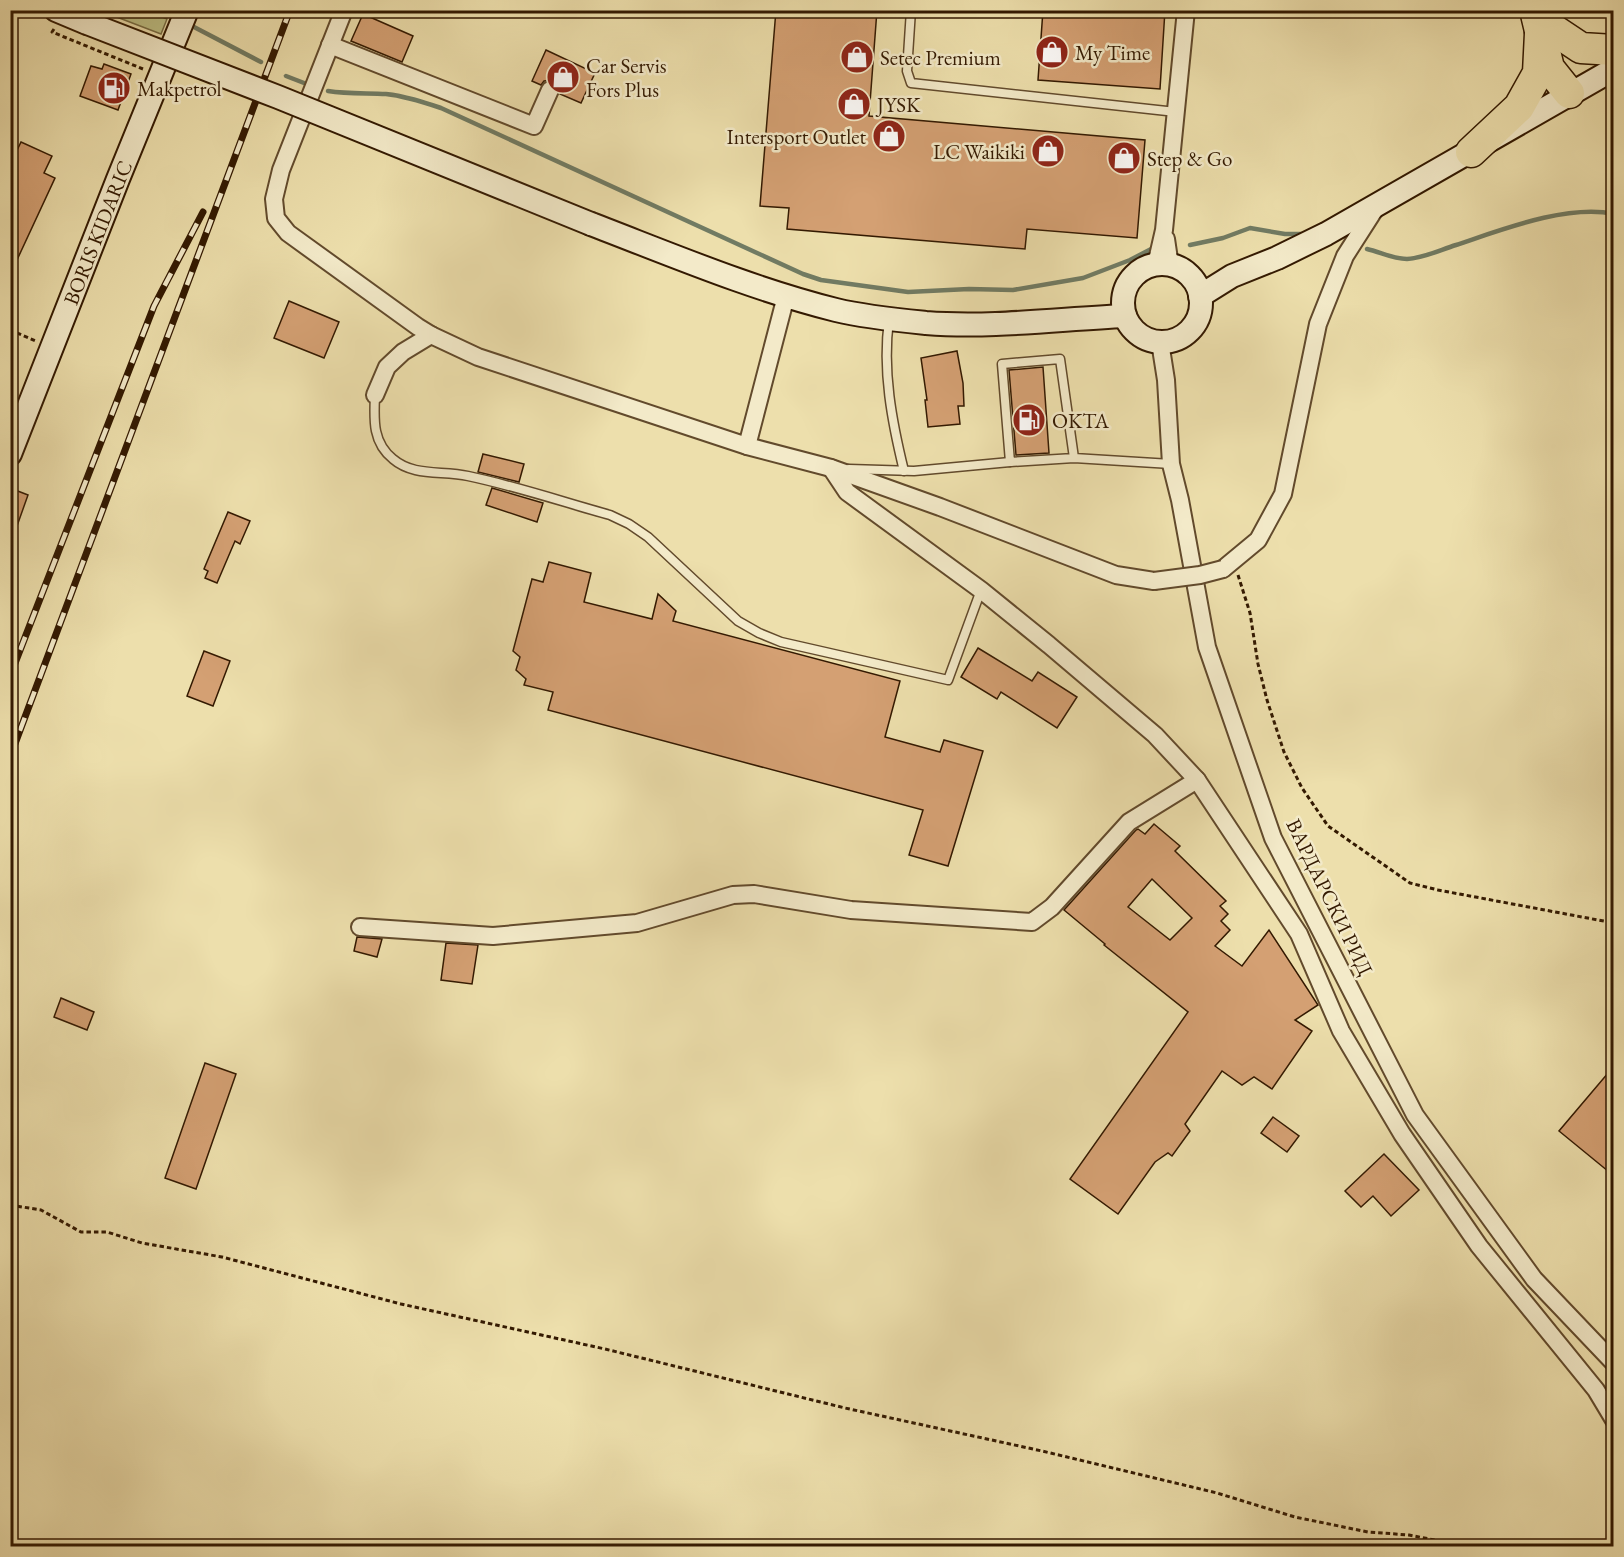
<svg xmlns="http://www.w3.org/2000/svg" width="1624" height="1557" font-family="'EB Garamond',serif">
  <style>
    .green { fill: #bec085; stroke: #786c43; stroke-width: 1.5 }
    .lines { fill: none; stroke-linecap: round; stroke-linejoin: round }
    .stream { stroke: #717b63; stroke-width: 4.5 }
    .building { fill: #d4a073; stroke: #331901; stroke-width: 1.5; fill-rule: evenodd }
    .lane-casing { stroke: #624a2c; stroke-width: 11 }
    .street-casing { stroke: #624a2c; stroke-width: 20 }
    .secondary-casing { stroke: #331901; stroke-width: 26 }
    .highway-casing { stroke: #331901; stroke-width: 33 }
    .path { stroke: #331901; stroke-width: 3; stroke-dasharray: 4.5 3; stroke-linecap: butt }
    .lane { stroke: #f3eac9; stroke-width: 8 }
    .street { stroke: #f3eac9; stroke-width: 16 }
    .secondary { stroke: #f3eac9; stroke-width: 22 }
    .highway { stroke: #eddfac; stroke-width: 30 }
    .rail-casing { stroke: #331901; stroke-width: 7 }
    .rail { stroke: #f3eac9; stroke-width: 4.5; stroke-dasharray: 14; stroke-linecap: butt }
    .street-bridge-casing { stroke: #624a2c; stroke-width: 20; stroke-linecap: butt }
    .secondary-bridge-casing { stroke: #331901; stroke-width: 26; stroke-linecap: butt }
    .street-bridge { stroke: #f3eac9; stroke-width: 16 }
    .secondary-bridge { stroke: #f3eac9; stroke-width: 22 }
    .labels { text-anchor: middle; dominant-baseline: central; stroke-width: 5; stroke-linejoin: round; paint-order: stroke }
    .poi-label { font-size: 21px; fill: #331901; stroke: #f3eac9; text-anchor: start }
    .street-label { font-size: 21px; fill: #331901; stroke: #f3eac9 }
  </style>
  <rect width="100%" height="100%" fill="#eddfac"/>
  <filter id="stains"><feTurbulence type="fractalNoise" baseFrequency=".00333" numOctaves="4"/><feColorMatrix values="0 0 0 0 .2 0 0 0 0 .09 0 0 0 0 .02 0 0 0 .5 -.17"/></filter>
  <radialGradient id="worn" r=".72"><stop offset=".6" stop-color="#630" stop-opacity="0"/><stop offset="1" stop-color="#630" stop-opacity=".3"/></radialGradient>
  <path class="green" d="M101 11H149L167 19 161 34Z"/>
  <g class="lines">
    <g class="stream">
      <path d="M164 10 173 15"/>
      <path d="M194 27 261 62"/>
      <path d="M286 76 304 83"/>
      <path d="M328 91C347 94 366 93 386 94 405 96 423 102 441 108L803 274 821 280 908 292 969 289 1013 290 1083 278 1130 260 1155 247"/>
      <path d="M1190 245 1223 238 1250 228 1285 234H1301"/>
      <path d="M1367 249C1380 252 1393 259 1407 259 1424 258 1440 250 1456 245 1501 230 1567 204 1614 214"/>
    </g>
  </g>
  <g class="building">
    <path d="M776 10H877L869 116 1145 140 1137 238 1027 229 1025 249 787 229 789 208 760 206Z"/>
    <path d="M1043 10H1165L1160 89 1038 80Z"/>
    <path d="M363 14 413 36 402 62 351 41Z"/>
    <path d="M546 50 595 73 581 103 560 94 559 84 554 80 544 81 541 85 532 81Z"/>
    <path d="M104 64 131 74 118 110 80 96 91 66 102 69Z"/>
    <path d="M21 142 52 156 44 173 55 178 10 275V165Z"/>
    <path d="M289 301 339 322 324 358 274 338Z"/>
    <path d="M957 351 963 383 964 406H958L960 424 928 427 925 400H927L921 358Z"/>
    <path d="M1043 367 1049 453 1016 455 1009 370Z"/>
    <path d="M483 454 524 464 519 482 478 472Z"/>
    <path d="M10 488 28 495 12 540H10Z"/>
    <path d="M492 488 543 503 537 522 486 505Z"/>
    <path d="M228 512 250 521 240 544 235 541 217 583 205 578 208 571 204 569Z"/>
    <path d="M549 562 591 573 584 602 652 619 658 594 676 611 673 621 900 681 885 737 940 752 944 740 983 751 948 866 909 855 923 810 548 710 553 692 524 685 526 679 516 670 520 657 513 651 532 579 543 582Z"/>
    <path d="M978 648 1032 681 1038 672 1077 697 1057 728 1001 692 997 699 961 677Z"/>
    <path d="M204 651 230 661 213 706 187 696Z"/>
    <path d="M1154 824 1180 846 1175 851 1226 901 1220 906 1228 914 1221 921 1230 930 1215 946 1242 966 1269 930 1318 1005 1295 1020 1312 1031 1272 1089 1254 1077 1242 1085 1222 1071 1185 1124 1190 1131 1172 1156 1168 1153 1155 1162 1118 1214 1070 1179 1188 1012 1104 945 1105 944 1064 910 1136 830 1138 829 1145 834ZM1152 879 1192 918 1170 940 1128 907Z"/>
    <path d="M357 937 382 939 377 957 354 951Z"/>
    <path d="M446 943 478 945 472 984 441 980Z"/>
    <path d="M61 998 94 1012 87 1030 54 1017Z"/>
    <path d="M205 1063 236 1074 196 1189 165 1178Z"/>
    <path d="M1614 1066V1176L1559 1131Z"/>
    <path d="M1273 1117 1299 1136 1287 1152 1261 1133Z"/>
    <path d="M1384 1154 1419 1190 1391 1216 1373 1196 1361 1207 1345 1191Z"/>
  </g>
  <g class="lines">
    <defs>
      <g id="lane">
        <path d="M911 10 907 71 911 83 1176 112"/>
        <path d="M889 320C882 370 892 422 904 471"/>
        <path d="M375 395C374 419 372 442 393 459 414 477 442 470 468 476 516 486 563 502 610 515L629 524 648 537 738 621 759 633 781 642 948 680 981 590"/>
        <path d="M1074 458 1060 359 1002 364 1010 462 1074 458 1171 464"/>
        <path d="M849 469 914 471 1010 462"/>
      </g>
      <g id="street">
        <path d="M344 10 281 170 274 199 276 218 288 233 418 327 431 335 478 357 747 446 831 468 940 507 1116 575 1154 581"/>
        <path d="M330 45 534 126 550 90"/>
        <path d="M1166 239 1170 266"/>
        <path d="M1156 265 1164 230 1186 10"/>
        <path d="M1160 342 1166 380 1171 464 1180 500 1207 647 1273 838 1415 1115 1534 1279 1614 1363"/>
        <path d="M375 395 387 367 403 352 431 335"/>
        <path d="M747 446 786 296"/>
        <path d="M831 468 847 492 981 590 1049 645 1155 735 1197 780 1299 934 1341 1031 1402 1134 1479 1246 1596 1390 1614 1420"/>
        <path d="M1223 569 1258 540 1283 494 1318 324 1345 256 1377 206"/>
        <path d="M360 927 493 936 637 923 733 895 754 894 851 910 1032 922 1052 907 1129 822 1197 780"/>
      </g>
      <g id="secondary">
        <path d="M56 10 87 23"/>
        <path d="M591 224C672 255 752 289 836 310 865 317 896 320 926 323 992 328 1059 319 1125 316"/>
        <circle cx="1162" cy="303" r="39"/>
        <path d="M1200 296 1232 276 1277 258 1326 234 1614 69"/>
        <path id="s1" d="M10 454 118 179 187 10"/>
      </g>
      <g id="highway">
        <path d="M1535 10 1549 68 1569 93"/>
        <path d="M1542 10 1551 28 1581 48 1614 50"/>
        <path d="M1471 152 1519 107 1538 73 1540 33"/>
      </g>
    </defs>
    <use href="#lane" class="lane-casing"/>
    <use href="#street" class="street-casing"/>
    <use href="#secondary" class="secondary-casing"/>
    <use href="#highway" class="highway-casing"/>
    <g class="path">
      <path d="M54 29 52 32 143 69"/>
      <path d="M10 330 36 341"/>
      <path d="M1238 575 1250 613 1258 664 1267 700 1284 752 1302 788 1328 826 1410 883 1438 890 1614 923"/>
      <path d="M10 1205 41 1210 81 1232H107L142 1243 222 1257 401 1304 605 1349 845 1408 1042 1451 1217 1493 1295 1517 1368 1532 1409 1535 1465 1546"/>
    </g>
    <use href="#lane" class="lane"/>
    <use href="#street" class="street"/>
    <use href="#secondary" class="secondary"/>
    <use href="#highway" class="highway"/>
    <defs>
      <g id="rail">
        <path d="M10 676 154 306 203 212"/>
        <path d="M10 757 290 10"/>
      </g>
    </defs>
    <use href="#rail" class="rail-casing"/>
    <use href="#rail" class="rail"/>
    <defs>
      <path id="street-bridge" d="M1154 581 1200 575 1223 569"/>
      <path id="secondary-bridge" d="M87 23 278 97 591 224"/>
    </defs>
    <use href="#street-bridge" class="street-bridge-casing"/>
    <use href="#secondary-bridge" class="secondary-bridge-casing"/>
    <use href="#street-bridge" class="street-bridge"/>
    <use href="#secondary-bridge" class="secondary-bridge"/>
  </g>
  <defs>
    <symbol id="shop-disc" viewBox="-11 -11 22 22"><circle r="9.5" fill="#8f2418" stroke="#f3eac9"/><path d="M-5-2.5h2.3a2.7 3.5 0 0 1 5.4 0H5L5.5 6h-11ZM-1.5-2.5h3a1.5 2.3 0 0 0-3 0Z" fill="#fff"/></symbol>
    <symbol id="fuel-disc" viewBox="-11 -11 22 22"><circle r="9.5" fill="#8f2418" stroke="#f3eac9"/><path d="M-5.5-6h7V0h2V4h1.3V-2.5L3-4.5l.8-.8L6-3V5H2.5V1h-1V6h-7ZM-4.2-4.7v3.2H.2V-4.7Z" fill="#fff"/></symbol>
  </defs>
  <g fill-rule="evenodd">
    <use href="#shop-disc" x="1033" y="33" width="38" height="38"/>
    <use href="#shop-disc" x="838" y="38" width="38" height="38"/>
    <use href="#shop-disc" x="544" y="58" width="38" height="38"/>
    <use href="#fuel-disc" x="95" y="69" width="38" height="38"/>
    <use href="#shop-disc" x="835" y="85" width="38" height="38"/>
    <use href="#shop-disc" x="870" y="117" width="38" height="38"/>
    <use href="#shop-disc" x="1029" y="132" width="38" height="38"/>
    <use href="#shop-disc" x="1105" y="139" width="38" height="38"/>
    <use href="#fuel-disc" x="1010" y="401" width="38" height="38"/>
  </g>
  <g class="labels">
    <g class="poi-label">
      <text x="1075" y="52">My Time</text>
      <text x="880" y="57">Setec Premium</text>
      <text x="586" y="65">Car Servis<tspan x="586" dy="24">Fors Plus</tspan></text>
      <text x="137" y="88">Makpetrol</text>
      <text x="877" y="104">JYSK</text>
      <text x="866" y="136" text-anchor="end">Intersport Outlet</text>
      <text x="1025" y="151" text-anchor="end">LC Waikiki</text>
      <text x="1147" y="158">Step &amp; Go</text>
      <text x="1052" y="420">OKTA</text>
    </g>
    <g class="street-label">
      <text stroke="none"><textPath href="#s1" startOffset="238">BORIS KIDARIC</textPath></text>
      <text transform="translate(1330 897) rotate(64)">ВАРДАРСКИ РИД</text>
    </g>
  </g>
  <rect width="1624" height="1557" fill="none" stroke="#eddfac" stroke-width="36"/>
  <rect x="12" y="12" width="1600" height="1533" fill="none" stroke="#331901" stroke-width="3"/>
  <rect x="18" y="18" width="1588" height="1521" fill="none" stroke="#331901" stroke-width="1.5"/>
  <rect width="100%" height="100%" filter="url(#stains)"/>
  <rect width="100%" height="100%" fill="url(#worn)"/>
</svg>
